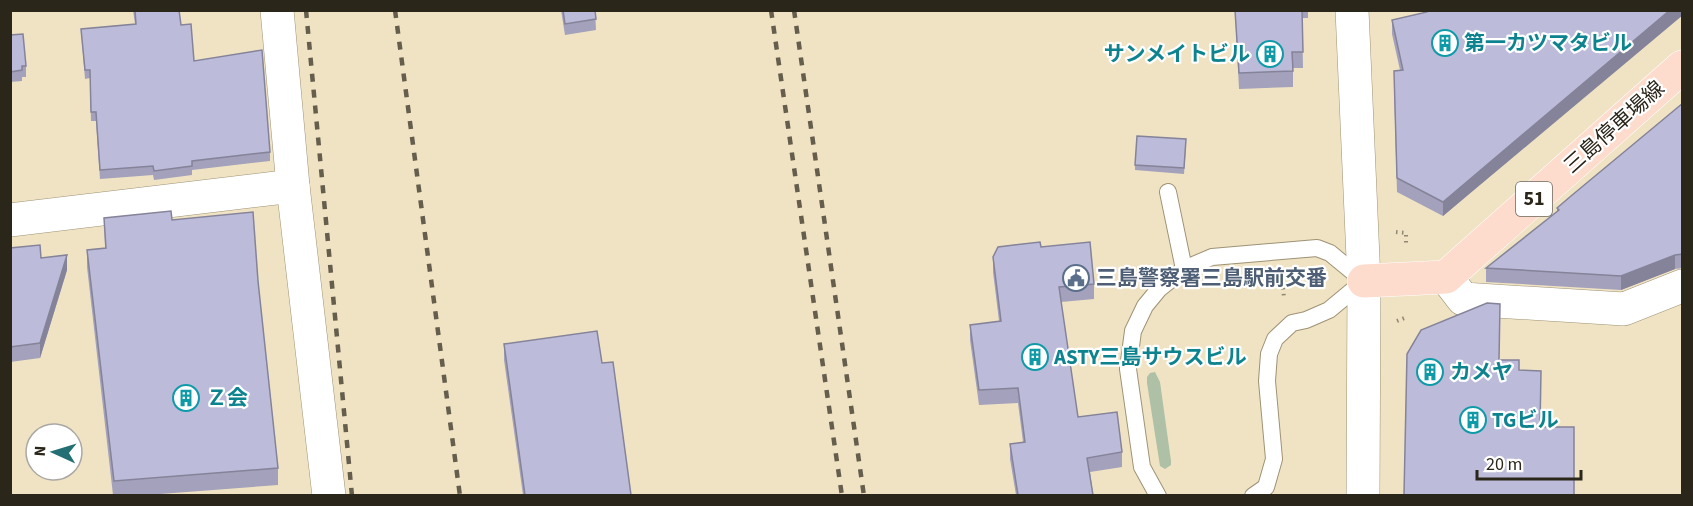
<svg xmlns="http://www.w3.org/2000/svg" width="1693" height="506" font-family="'Source Sans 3','Noto Sans JP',sans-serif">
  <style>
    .green { fill: #aec0a5 }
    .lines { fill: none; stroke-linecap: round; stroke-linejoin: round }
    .lane-casing { stroke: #9e9275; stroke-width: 18 }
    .street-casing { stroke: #9e9275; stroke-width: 34 }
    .secondary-casing { stroke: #9e9275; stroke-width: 34 }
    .primary-casing { stroke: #fff; stroke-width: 34 }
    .path { stroke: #918872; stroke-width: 4; stroke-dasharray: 1.5 4.5; stroke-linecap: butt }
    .lane { stroke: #fff; stroke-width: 16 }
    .street { stroke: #fff; stroke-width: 33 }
    .secondary { stroke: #fff; stroke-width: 33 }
    .primary { stroke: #fddbcd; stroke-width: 33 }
    .rail { stroke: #665e4d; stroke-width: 4.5; stroke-dasharray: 8 8; stroke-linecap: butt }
    .wall { fill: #a3a1bb }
    .shaded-wall { fill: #848399 }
    .building { fill: #bdbbda; stroke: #848399; stroke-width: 1.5 }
    .labels { text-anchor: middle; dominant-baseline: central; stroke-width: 4.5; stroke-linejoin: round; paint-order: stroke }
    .shield { fill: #fff; stroke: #6b675f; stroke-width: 1.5 }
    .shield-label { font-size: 20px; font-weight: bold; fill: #2b261a }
    .culture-label { font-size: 21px; font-weight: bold; fill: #0d838f; stroke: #fff; text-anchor: start }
    .street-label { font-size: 21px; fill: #2b261a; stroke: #fff }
    .service-label { font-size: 21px; font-weight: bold; fill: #4e5e75; stroke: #fff; text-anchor: start }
  </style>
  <rect width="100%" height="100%" fill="#f0e3c4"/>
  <path class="green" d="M1155 372 1160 382 1171 461V465L1165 469 1160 466 1147 383V377L1150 373Z"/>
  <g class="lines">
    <defs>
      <g id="lane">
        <path d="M1168 192 1184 269"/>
        <path d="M1158 496 1142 467 1128 369 1133 331 1145 306 1159 289 1184 269 1212 257 1317 248 1330 253 1364 281 1329 310 1306 320 1292 323 1275 339 1269 354 1267 381 1274 459 1266 487 1253 496"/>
      </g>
      <g id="street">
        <path d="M277 10 293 186 329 496"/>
        <path d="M10 220 293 186"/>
        <path d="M1446 277 1463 299 1624 309 1682 286"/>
      </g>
      <path id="secondary" d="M1352 10 1364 281 1363 496"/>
      <path id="primary" d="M1364 281 1446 277 1682 67"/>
    </defs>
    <use href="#lane" class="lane-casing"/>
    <use href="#street" class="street-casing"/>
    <use href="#secondary" class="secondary-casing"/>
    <use href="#primary" class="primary-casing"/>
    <g class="path">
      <path d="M1396 232 1406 233V246"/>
      <path d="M1282 276 1284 298"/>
      <path d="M1397 321 1407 317"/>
    </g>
    <use href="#lane" class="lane"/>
    <use href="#street" class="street"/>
    <use href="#secondary" class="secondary"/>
    <use href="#primary" class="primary"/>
    <g class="rail">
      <path d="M306 10 352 496"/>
      <path d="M395 10 460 496"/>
      <path d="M771 10 842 496"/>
      <path d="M794 10 864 496"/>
    </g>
  </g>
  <g class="wall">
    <path d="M133 10H179L181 25 194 61 270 152V161L192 170V175L154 180 153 175 100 179 96 121H91L90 78 85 79 81 29 135 24Z"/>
    <path d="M561 10H595L596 30 565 35Z"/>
    <path d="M1235 10H1308V18H1302L1303 68H1293V87L1239 89Z"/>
    <path d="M1427 10H1683L1443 216 1397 192 1394 85 1400 70 1392 34V20L1427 12Z"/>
    <path d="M10 35 26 66V77H22V81L10 82Z"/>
    <path d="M1683 103V268L1675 269 1621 290 1486 282V268L1557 212V208Z"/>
    <path d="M1186 145 1184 174 1135 170V165Z"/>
    <path d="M104 218 172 220 258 281 278 468V485L147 495H113L87 267V250L105 248Z"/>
    <path d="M1041 247 1094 284V299L1061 302 1078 417 1122 452V467L1090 472 1093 495H1016L1010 459V444L1023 442 1018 403 979 405 970 340V325L999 321 993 272V257Z"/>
    <path d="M10 248 41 258 67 270 40 358 10 362Z"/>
    <path d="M504 344 602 363 631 495H523L504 360Z"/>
  </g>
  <g class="shaded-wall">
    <path d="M1670 10H1683V15L1443 216V202Z"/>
    <path d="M67 255V270L40 358V343Z"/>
    <path d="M1675 255V269L1621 290V276Z"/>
  </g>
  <g class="building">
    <path d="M135 10H179L181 25 191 24 194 61 262 50 270 152 192 161V166L154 171 153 166 100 170 96 112H91L90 70H85L81 29 136 24Z"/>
    <path d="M563 10H595L596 19 565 24Z"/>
    <path d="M1235 10H1302L1303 52H1292L1293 71 1239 73Z"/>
    <path d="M1427 10H1670L1443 202 1397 178 1394 71 1403 70 1392 20 1427 12Z"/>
    <path d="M23 34 26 66H22V70L10 72V35Z"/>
    <path d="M1683 103V254L1675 255 1621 276 1486 268 1559 210 1557 208 1571 196Z"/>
    <path d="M1137 136 1186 139 1184 168 1135 165Z"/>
    <path d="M171 211 172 220 253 212 258 281 278 468 114 481 87 250 106 248 104 218Z"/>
    <path d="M1040 242 1041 247 1090 242 1094 284 1059 287 1078 417 1117 412 1122 452 1087 458 1093 495H1018L1010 444 1025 442 1018 388 979 390 970 325 1001 321 993 257 998 247Z"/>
    <path d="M40 245 41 258 67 255 40 343 10 347V248Z"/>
    <path d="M1487 303 1500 304 1499 360H1519V370L1541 371 1540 427H1574V495H1404L1407 354 1421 330Z"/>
    <path d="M597 331 602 363 613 362 631 495H525L504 344Z"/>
  </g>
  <defs>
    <symbol id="building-ring" viewBox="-11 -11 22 22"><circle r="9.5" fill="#fff" stroke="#0f9aa8" stroke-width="1.5"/><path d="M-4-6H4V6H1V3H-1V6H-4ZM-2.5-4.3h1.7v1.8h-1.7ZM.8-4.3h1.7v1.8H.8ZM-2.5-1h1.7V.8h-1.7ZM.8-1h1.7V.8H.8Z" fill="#0f9aa8"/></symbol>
    <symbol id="civic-ring" viewBox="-11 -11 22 22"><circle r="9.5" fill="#fff" stroke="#5c6f8a" stroke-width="1.5"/><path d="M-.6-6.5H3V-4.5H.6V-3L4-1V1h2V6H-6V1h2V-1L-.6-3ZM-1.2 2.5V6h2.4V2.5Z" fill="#5c6f8a"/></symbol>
  </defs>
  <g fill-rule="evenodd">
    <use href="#building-ring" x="1430" y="28" width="30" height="30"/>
    <use href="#building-ring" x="1255" y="39" width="30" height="30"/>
    <use href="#civic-ring" x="1061" y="263" width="30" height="30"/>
    <use href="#building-ring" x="1020" y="342" width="30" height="30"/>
    <use href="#building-ring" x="1415" y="357" width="30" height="30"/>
    <use href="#building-ring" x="171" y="383" width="30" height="30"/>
    <use href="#building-ring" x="1458" y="405" width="30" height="30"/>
  </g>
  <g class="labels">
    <rect class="shield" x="1516" y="182" width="36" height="34" rx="4.5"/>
    <g class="shield-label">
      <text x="1534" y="199">51</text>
    </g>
    <g class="culture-label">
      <text x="1464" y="43">第一カツマタビル</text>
      <text x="1250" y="54" text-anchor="end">サンメイトビル</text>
      <text x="1054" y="357">ASTY三島サウスビル</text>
      <text x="1450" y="372">カメヤ</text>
      <text x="206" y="398">Ｚ会</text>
      <text x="1492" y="420">TGビル</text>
    </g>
    <g class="street-label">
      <text transform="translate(1614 127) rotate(-42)">三島停車場線</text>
    </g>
    <g class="service-label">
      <text x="1096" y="278">三島警察署三島駅前交番</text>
    </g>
  </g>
  <rect width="1693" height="506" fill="none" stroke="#2b261a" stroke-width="24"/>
  <g transform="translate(54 452) rotate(274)"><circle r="28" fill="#ffffff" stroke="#aaa8a3" stroke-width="1.5"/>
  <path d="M0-4.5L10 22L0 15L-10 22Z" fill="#246f73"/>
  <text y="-9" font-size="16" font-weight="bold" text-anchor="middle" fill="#2b261a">N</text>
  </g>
  <path d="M1477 470v9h104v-9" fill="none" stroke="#2b261a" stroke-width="3"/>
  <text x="1486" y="470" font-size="18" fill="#2b261a" stroke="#ffffff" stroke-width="4.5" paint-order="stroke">20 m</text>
</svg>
